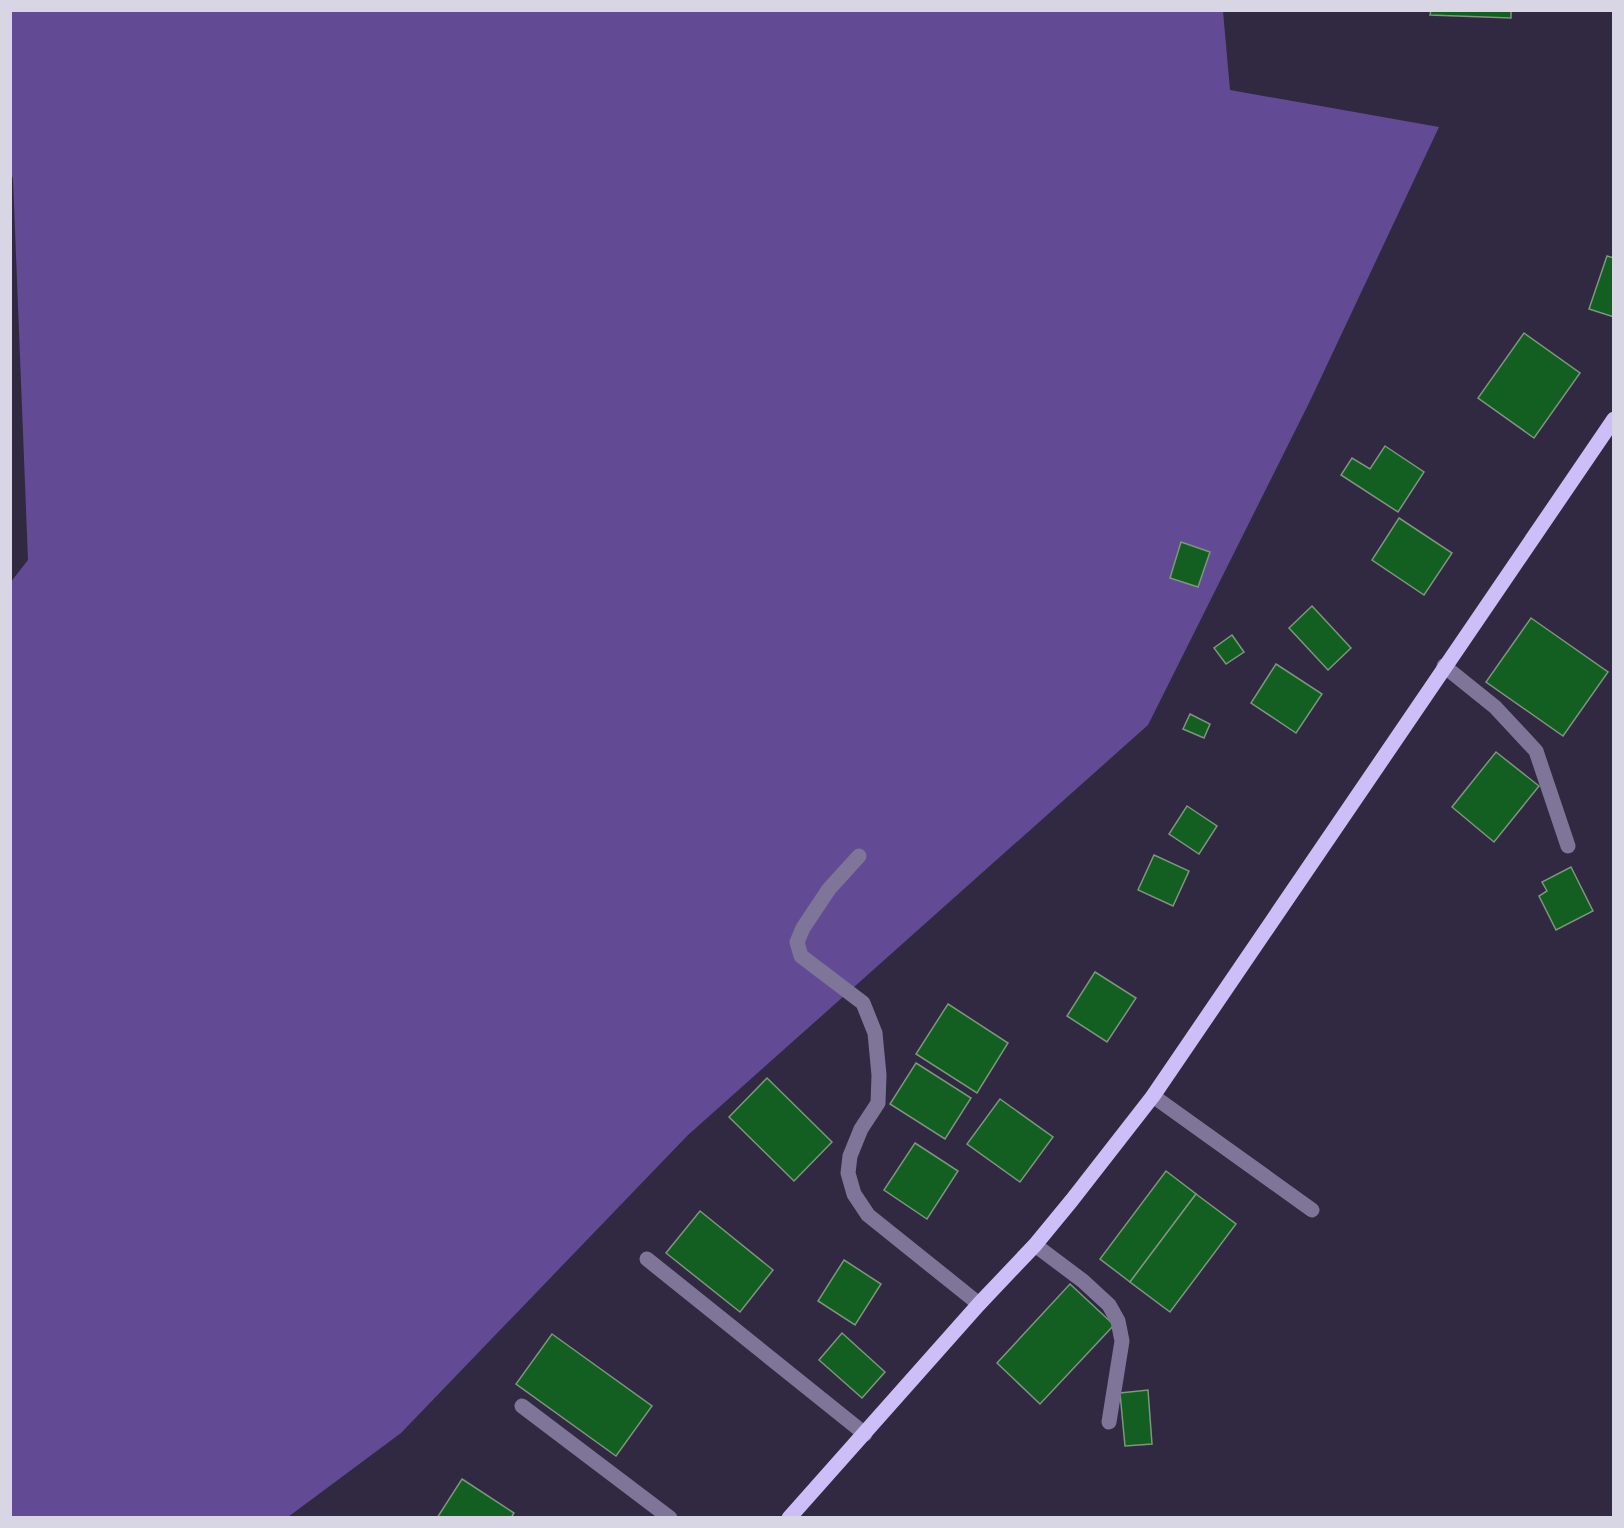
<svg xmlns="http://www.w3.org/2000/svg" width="1624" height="1528" font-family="'Sofia Sans Condensed',sans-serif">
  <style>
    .forest { fill: #624a95 }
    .building { fill: #125f21; stroke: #7e957e; stroke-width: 1.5 }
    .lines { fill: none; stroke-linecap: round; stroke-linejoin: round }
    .minor { stroke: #7e7598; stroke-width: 15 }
    .major { stroke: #cdbef7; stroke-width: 15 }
  </style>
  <rect width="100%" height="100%" fill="#302941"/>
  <path class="forest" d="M11 11H1223L1230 90 1439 127 1310 401 1148 725 688 1135 401 1433 288 1517H11L10 583 28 560 13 179 10 169Z"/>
  <g class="building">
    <path d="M1431 10H1511V18L1430 15Z"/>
    <path d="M1607 256 1614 258V317L1589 309Z"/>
    <path d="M1524 333 1580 373 1534 438 1478 398Z"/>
    <path d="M1385 446 1424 472 1398 512 1341 475 1352 458 1370 469Z"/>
    <path d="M1399 518 1452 553 1424 595 1372 560Z"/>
    <path d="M1181 542 1210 552 1198 587 1170 578Z"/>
    <path d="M1312 606 1351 648 1328 670 1289 628Z"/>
    <path d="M1531 618 1608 672 1563 736 1486 682Z"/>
    <path d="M1232 635 1244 652 1226 664 1214 648Z"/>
    <path d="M1276 664 1322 694 1296 733 1251 703Z"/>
    <path d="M1190 714 1210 724 1204 738 1183 729Z"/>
    <path d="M1496 752 1539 786 1494 842 1452 807Z"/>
    <path d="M1187 806 1217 826 1199 854 1169 834Z"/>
    <path d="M1154 855 1189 871 1173 906 1138 890Z"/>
    <path d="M1571 867 1593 911 1556 930 1539 896 1547 891 1542 882Z"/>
    <path d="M1095 972 1136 998 1107 1042 1067 1016Z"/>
    <path d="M948 1004 1008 1043 977 1093 916 1054Z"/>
    <path d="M916 1063 971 1098 945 1139 890 1104Z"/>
    <path d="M767 1078 832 1142 794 1181 729 1117Z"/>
    <path d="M1000 1099 1053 1137 1020 1182 967 1144Z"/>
    <path d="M915 1143 958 1171 927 1219 884 1190Z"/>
    <path d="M1166 1171 1196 1194 1130 1282 1100 1259Z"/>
    <path d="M1196 1194 1236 1224 1170 1312 1130 1282Z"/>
    <path d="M700 1211 773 1270 740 1312 666 1253Z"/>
    <path d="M844 1260 881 1284 855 1325 818 1301Z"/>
    <path d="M1070 1284 1114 1325 1040 1404 997 1363Z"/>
    <path d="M842 1333 885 1372 862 1398 819 1360Z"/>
    <path d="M552 1334 652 1406 616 1456 516 1384Z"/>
    <path d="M1148 1390 1152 1444 1125 1446 1120 1393Z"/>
    <path d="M462 1479 514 1513 511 1518H437Z"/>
  </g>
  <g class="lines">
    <g class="minor">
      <path d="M1444 666 1495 707 1536 751 1568 846"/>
      <path d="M859 856 829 889 803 928 797 942 801 956 863 1003 875 1033 879 1075 878 1103 861 1129 850 1156 848 1173 854 1194 868 1215 979 1304"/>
      <path d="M1153 1096 1312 1210"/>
      <path d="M1035 1245 1083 1281 1109 1305 1118 1321 1122 1341 1109 1422"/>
      <path d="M647 1259 865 1434"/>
      <path d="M522 1406 670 1518"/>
    </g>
    <path class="major" d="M789 1518 979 1304 1035 1245 1072 1200 1153 1096 1614 419"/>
  </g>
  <rect width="1624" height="1528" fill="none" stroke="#d8d5e4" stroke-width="24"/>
</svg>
